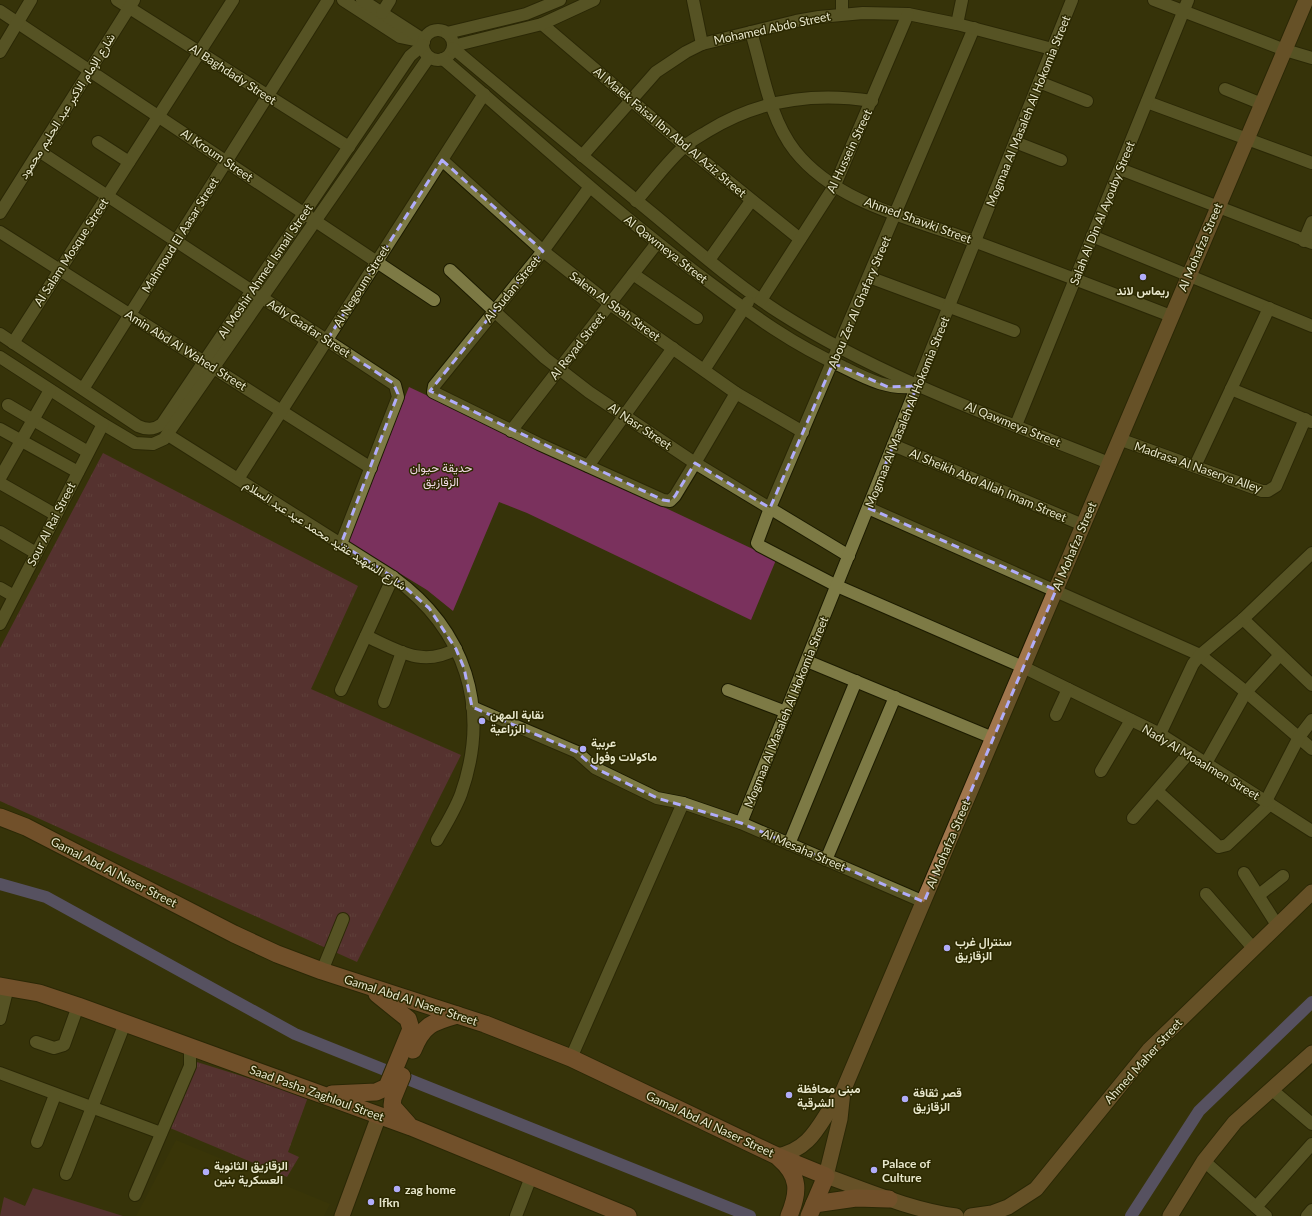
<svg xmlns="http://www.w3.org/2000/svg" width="1312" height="1216" font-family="Lato,Vazirmatn,sans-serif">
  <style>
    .built { fill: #3c3907 }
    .grass { fill: url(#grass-tufts) }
    .park { fill: #7a315d }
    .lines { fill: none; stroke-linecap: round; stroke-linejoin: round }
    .canal { stroke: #7c75cb; stroke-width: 12 }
    .minor-casing { stroke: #1c1b01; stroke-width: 14 }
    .major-casing { stroke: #1c1b01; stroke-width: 17 }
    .highway-casing { stroke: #1c1b01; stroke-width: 19 }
    .minor { stroke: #7d7a45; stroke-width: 12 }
    .major { stroke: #a1764d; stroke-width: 15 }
    .highway { stroke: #b97453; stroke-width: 17 }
    .marked { fill: none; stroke: #b1adfa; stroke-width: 3; stroke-dasharray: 8 5; stroke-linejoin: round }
    .poi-dot { fill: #b1adfa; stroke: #2c2900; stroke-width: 1.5 }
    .labels { text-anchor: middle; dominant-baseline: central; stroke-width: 3; stroke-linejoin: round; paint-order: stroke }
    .street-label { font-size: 12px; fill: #e8e7cc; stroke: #2c2900 }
    .poi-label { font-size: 12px; font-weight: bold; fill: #e8e7cc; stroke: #2c2900; text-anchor: start }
    .park-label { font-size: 12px; fill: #f1d9e5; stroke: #2c2900 }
  </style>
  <defs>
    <pattern id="grass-tufts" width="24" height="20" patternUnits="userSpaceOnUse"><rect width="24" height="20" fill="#7a315d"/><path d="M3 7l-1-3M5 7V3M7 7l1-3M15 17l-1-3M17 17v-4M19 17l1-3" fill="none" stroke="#8d4f73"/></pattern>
  </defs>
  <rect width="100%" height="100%" fill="#36330a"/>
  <path class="built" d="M176 1140 330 1204 324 1216H136Z"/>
  <g class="grass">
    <path d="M103 453 358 586 311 689 461 755 357 962 0 801V648Z"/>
    <path d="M197 1062 308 1097 288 1152 299 1157 287 1177 170 1128Z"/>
  </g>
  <g class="park">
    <path d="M409 387 776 560 751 620 527 513 499 502 453 611 427 590 347 541Z"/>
    <path d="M33 1188 123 1216H0L4 1197 25 1206Z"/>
  </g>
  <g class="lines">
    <g class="canal">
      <path d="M0 884 46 897 295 1034 750 1216"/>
      <path d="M1131 1216 1199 1111 1312 1002"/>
    </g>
    <defs>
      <g id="minor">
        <path d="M117 0 349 147"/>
        <path d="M343 0 400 37 424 42"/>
        <path d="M362 0 424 40"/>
        <path d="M693 0 702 44"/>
        <path d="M842 0V14"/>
        <path d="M1154 0 1285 50 1312 58"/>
        <path d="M0 11 434 300"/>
        <path d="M382 13 390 0"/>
        <path d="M542 24 685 146 800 239"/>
        <path d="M957 24 962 0"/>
        <path d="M974 28 770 508 757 543 760 546 837 586 1023 667 1160 734 1312 831"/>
        <circle cx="438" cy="45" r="15"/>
        <path d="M751 32C763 71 769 118 795 151 838 205 915 219 976 242 1041 266 1106 291 1171 316"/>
        <path d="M447 33 526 14 560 0"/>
        <path d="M453 46 542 24 594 0"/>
        <path d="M453 48C519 104 586 159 653 214 694 248 735 284 780 313 882 378 997 418 1109 463"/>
        <path d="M0 52 31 0"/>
        <path d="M443 59C532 135 616 214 710 283 754 316 792 344 843 367 867 379 890 391 917 386"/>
        <path d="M1039 82 1087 101"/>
        <path d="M1225 89 1262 104"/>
        <path d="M1147 102 1312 163"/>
        <path d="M98 142 129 162"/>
        <path d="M1015 142 1061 160"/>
        <path d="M39 151 395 385 398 397 341 544"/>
        <path d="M582 156 656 72 686 52 702 44 796 21 819 17 863 13 908 14 957 24 1052 49"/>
        <path d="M442 160 543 251 610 304 736 393 803 432"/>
        <path d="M1120 169 1312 243"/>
        <path d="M589 188 543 251 434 386 433 392 539 444 663 500 670 501 675 496 695 463 736 393"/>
        <path d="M636 201C652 183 667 162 685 146 692 140 700 136 708 131 758 100 814 92 872 101"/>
        <path d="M0 213 134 0"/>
        <path d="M0 232 371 468"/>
        <path d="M1092 236 1312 326"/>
        <path d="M1304 241 1312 222"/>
        <path d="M709 260 751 201"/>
        <path d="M450 270 545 358 589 392 695 463 849 556"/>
        <path d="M633 274 697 318"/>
        <path d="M869 277 1014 331"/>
        <path d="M761 300 835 185 908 14"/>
        <path d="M0 334 138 426C147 430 154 430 162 424L410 56 423 45"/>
        <path d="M13 343 233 0"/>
        <path d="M0 357 103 424 135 443 153 444 164 439 429 57"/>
        <path d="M704 370 748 302"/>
        <path d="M83 389 328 0"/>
        <path d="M1231 389 1311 422"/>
        <path d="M8 405 88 452"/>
        <path d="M1016 425 1188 0"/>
        <path d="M0 429 78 472"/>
        <path d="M511 431 657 243"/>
        <path d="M168 435 393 577C466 630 491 709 461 794 455 810 445 826 437 840"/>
        <path d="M1119 439 1262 491H1268L1276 486 1305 419"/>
        <path d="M893 445 1083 525"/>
        <path d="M588 466 673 348"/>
        <path d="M1195 466 1269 308"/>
        <path d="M0 478 50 390"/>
        <path d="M238 479 484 94"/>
        <path d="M0 483 56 515"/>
        <path d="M868 508 1200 655 1246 692 1312 749"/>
        <path d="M0 532 36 553"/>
        <path d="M0 588 14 596"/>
        <path d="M1243 619 1312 685"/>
        <path d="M0 624 103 424"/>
        <path d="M366 636C397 650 422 668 456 649"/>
        <path d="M807 661 993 738"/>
        <path d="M341 690 393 577"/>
        <path d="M728 690 786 712"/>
        <path d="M384 702 402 652"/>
        <path d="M472 707 577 752 595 768 657 798 683 803 741 823 924 902"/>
        <path d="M1056 715 1068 689"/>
        <path d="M1160 734 1193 664 1200 655 1243 619 1312 553"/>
        <path d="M1206 763 1246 692 1280 655"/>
        <path d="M1101 771 1131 720"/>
        <path d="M1157 791 1219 847 1227 845 1270 804"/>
        <path d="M1266 801 1299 737 1312 720"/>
        <path d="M1133 818 1189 753"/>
        <path d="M741 823 1072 0"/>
        <path d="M789 844 856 681"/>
        <path d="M826 860 895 697"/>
        <path d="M1244 873 1277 925"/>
        <path d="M1206 894 1253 948"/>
        <path d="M1259 895 1283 876"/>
        <path d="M322 971 343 919"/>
        <path d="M0 1019 8 987"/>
        <path d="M36 1042 54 1048 64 1045 78 1006"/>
        <path d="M571 1058 683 803"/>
        <path d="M0 1073 161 1133"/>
        <path d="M1271 1089 1312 1124"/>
        <path d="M37 1142 55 1095"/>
        <path d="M1204 1161 1266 1216"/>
        <path d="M66 1174 125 1023"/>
        <path d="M135 1195 190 1066V1048"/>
        <path d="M1256 1207 1312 1144"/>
        <path d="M516 1216 531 1177"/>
        <path d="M1307 1216 1312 1210"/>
      </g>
      <g id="major">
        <path d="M843 1091 840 1119 826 1176C868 1191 911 1210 956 1216"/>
        <path d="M777 1156C816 1148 820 1118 843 1091L1306 0"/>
        <path d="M342 1216 377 1121V1117L370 1112"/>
        <path d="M971 1216 992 1213 1008 1207 1036 1189 1149 1050 1312 892"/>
        <path d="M1170 1216 1204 1161 1235 1122 1312 1053"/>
      </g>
      <g id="highway">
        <path d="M0 817 26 827 234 934 277 954 322 971 485 1024 571 1058 777 1156 826 1176 809 1216"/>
        <path d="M0 986 39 993 78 1006 411 1127 628 1216"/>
        <path d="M413 1050C423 1025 432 1022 457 1015"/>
        <path d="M402 1076 393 1098 392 1106 408 1124"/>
        <path d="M332 1094 376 1092 387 1087 411 1029 408 1019 377 994"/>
        <path d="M779 1158C800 1176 799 1192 789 1216"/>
        <path d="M814 1204 856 1198 889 1199"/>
      </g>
    </defs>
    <use href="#minor" class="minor-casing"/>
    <use href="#major" class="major-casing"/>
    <use href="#highway" class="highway-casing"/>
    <use href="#minor" class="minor"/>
    <use href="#major" class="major"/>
    <use href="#highway" class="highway"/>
  </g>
  <path d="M0 0H1312V1216H0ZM442 160 543 251 430 391 663 500 670 501 675 496 695 463 770 508 833 363 888 387 917 386 868 508 1056 590 924 902 741 823 657 798 595 768 577 752 472 707 464 668 456 649 429 608 393 577 341 544 398 394 393 383 327 340Z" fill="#36330a" fill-opacity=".55" fill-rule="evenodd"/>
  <path class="marked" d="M442 160 543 251 430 391 663 500 670 501 675 496 695 463 770 508 833 363 888 387 917 386 868 508 1056 590 924 902 741 823 657 798 595 768 577 752 472 707 464 668 456 649 429 608 393 577 341 544 398 394 393 383 327 340Z"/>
  <g class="poi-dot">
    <circle cx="1143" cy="277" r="4"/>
    <circle cx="482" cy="721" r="4"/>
    <circle cx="583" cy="749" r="4"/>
    <circle cx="947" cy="948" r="4"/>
    <circle cx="789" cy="1095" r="4"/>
    <circle cx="905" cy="1099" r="4"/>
    <circle cx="874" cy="1170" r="4"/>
    <circle cx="206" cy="1172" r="4"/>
    <circle cx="397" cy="1189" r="4"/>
    <circle cx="371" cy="1202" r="4"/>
  </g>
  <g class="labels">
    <g class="street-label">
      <text transform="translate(772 28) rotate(-12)">Mohamed Abdo Street</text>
      <text transform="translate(233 74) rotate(33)">Al Baghdady Street</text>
      <text transform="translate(67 106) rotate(-58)">شارع الإمام الاكبر عبد الحليم محمود</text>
      <text transform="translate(1028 111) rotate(-68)">Mogmaa Al Masaleh Al Hokomia Street</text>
      <text transform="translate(670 132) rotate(40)">Al Malek Faisal Ibn Abd Al Aziz Street</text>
      <text transform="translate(849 151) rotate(-65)">Al Hussein Street</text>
      <text transform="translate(217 155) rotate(34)">Al Kroum Street</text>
      <text transform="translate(1102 213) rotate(-68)">Salah Al Din Al Ayouby Street</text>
      <text transform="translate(918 220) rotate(20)">Ahmed Shawki Street</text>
      <text transform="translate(180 235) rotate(-58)">Mahmoud El Aasar Street</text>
      <text transform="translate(1200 247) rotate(-67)">Al Mohafza Street</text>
      <text transform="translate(666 249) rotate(38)">Al Qawmeya Street</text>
      <text transform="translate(71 252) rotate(-57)">Al Salam Mosque Street</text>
      <text transform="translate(265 271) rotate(-56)">Al Moshir Ahmed Ismail Street</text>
      <text transform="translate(361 286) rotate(-58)">Al Negoum Street</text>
      <text transform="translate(512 289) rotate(-51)">Al Sudan Street</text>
      <text transform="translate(859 302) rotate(-67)">Abou Zer Al Ghafary Street</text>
      <text transform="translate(615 306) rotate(36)">Salem Al Sbah Street</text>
      <text transform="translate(309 328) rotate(33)">Adly Gaafar Street</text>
      <text transform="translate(577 346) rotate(-52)">Al Reyad Street</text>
      <text transform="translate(186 350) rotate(32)">Amin Abd Al Wahed Street</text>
      <text transform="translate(907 412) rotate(-68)">Mogmaa Al Masaleh Al Hokomia Street</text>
      <text transform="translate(1013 424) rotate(22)">Al Qawmeya Street</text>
      <text transform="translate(640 426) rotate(34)">Al Nasr Street</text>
      <text transform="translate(1198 467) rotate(19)">Madrasa Al Naserya Alley</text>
      <text transform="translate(988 485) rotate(23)">Al Sheikh Abd Allah Imam Street</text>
      <text transform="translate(51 524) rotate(-63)">Sour Al Rai Street</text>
      <text transform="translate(325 535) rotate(33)">شارع الشهيد عقيد محمد عيد عبد السلام</text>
      <text transform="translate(1074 546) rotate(-67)">Al Mohafza Street</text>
      <text transform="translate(786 712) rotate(-68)">Mogmaa Al Masaleh Al Hokomia Street</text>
      <text transform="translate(1201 762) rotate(31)">Nady Al Moaalmen Street</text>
      <text transform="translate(948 844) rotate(-67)">Al Mohafza Street</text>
      <text transform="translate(804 850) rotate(23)">Al Mesaha Street</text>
      <text transform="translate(114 872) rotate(27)">Gamal Abd Al Naser Street</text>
      <text transform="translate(411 1000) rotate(18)">Gamal Abd Al Naser Street</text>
      <text transform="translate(1143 1061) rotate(-48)">Ahmed Maher Street</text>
      <text transform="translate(317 1093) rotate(20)">Saad Pasha Zaghloul Street</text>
      <text transform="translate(710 1124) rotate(25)">Gamal Abd Al Naser Street</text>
    </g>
    <g class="poi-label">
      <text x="1143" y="290" text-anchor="middle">ريماس لاند</text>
      <text x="490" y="714">نقابة المهن<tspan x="490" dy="14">الزراعية</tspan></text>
      <text x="591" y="742">عربية<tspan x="591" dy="14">ماكولات وفول</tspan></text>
      <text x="955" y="941">سنترال غرب<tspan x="955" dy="14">الزقازيق</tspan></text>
      <text x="797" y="1088">مبنى محافظة<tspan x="797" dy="14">الشرقية</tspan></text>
      <text x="913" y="1092">قصر ثقافة<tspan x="913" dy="14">الزقازيق</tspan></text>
      <text x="882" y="1163">Palace of<tspan x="882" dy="14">Culture</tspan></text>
      <text x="214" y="1165">الزقازيق الثانوية<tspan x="214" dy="14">العسكرية بنين</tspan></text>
      <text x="405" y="1189">zag home</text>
      <text x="379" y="1202">lfkn</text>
    </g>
    <g class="park-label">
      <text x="441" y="467">حديقة حيوان<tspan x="441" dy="14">الزقازيق</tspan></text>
    </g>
  </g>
</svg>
